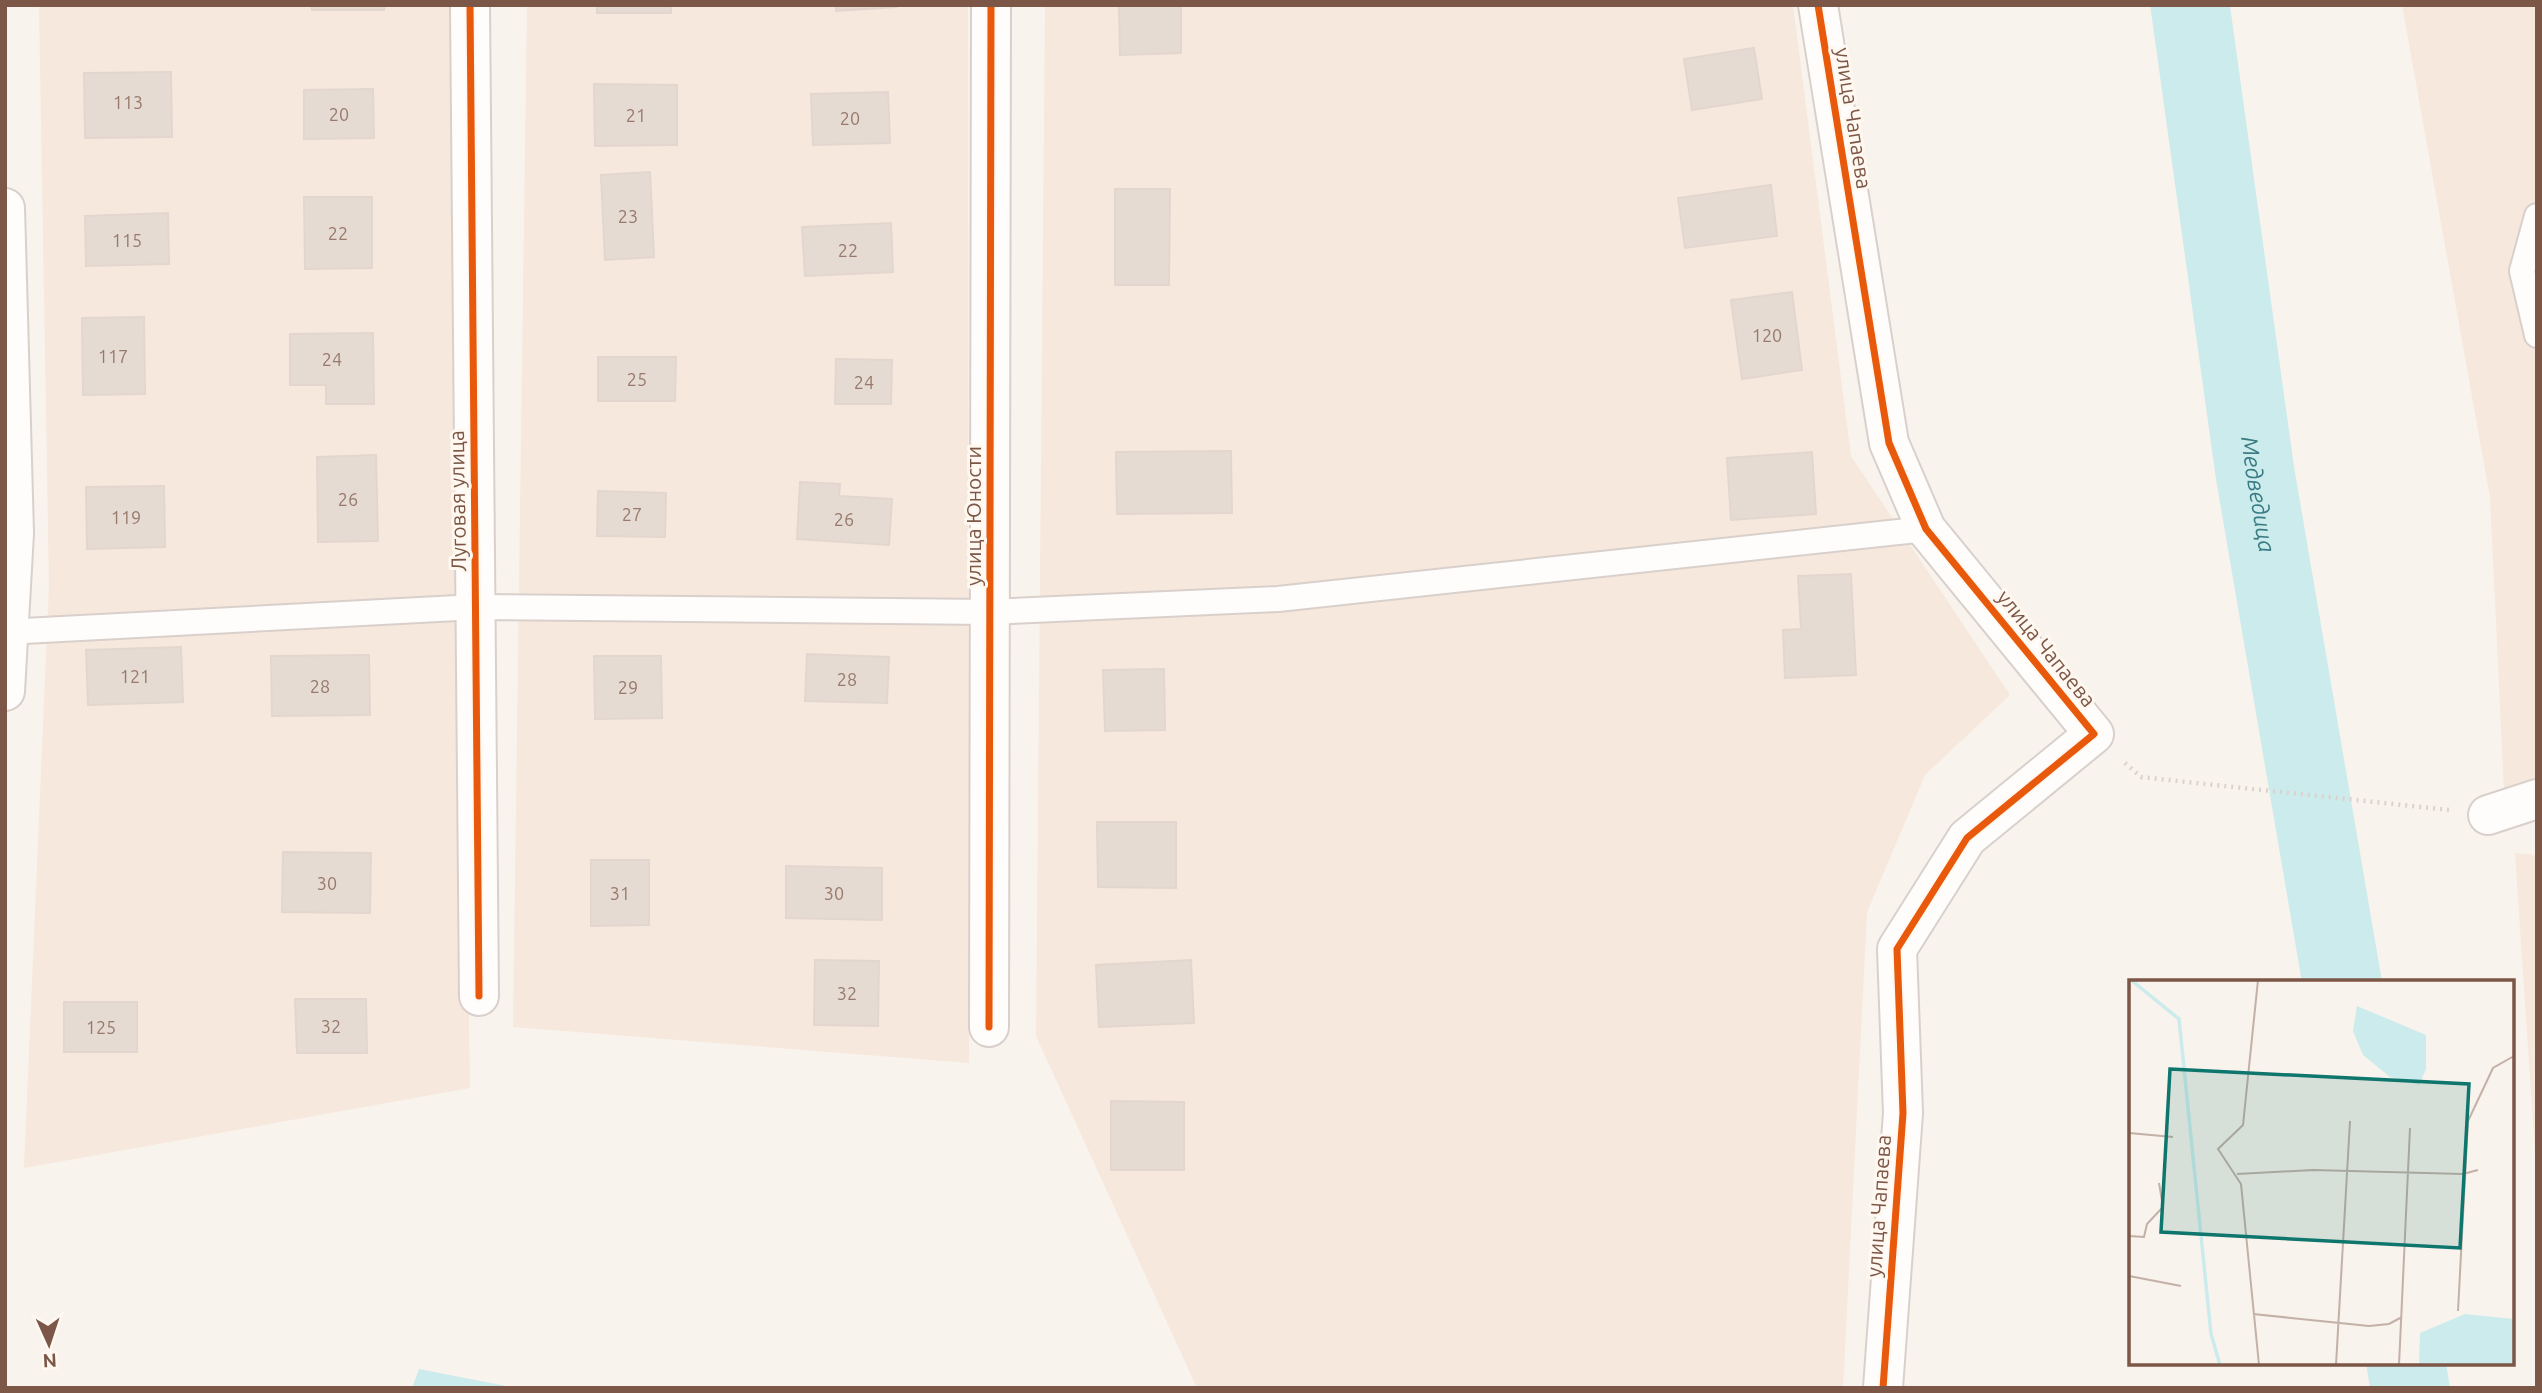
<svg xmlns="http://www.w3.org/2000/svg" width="2542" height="1393" font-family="Ubuntu,sans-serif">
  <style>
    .residential { fill: #f6e8dc }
    .water { fill: #ccebec }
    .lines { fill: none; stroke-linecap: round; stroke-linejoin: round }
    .river { stroke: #ccebec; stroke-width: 79 }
    .building { fill: #e6dbd3; stroke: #e3d6ce; stroke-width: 2 }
    .lane-casing { stroke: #d9d0cb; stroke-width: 28 }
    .street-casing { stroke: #d9d0cb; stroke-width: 42 }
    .path { stroke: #dcd1cd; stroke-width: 4.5; stroke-dasharray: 2 5; stroke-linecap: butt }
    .lane { stroke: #fefdfc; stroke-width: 24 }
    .street { stroke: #fefdfc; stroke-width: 38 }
    .cycleway-casing { stroke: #fff8f0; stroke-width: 11 }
    .cycleway { stroke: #e8590c; stroke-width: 7 }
    .labels { text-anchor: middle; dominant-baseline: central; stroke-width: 6; stroke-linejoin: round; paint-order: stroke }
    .number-label { font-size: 18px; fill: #987a6c }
    .street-label { font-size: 21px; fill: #7c5747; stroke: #fff8f0 }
    .water-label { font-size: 23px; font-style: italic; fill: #397c83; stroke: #fff8f0 }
    .inset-river { fill: none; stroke: #ccebec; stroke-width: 3.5 }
    .inset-road { fill: none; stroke: #c3b0a6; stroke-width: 2 }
    .view { fill: #0f766e; fill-opacity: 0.15; stroke: #0f766e; stroke-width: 3.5 }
    .inset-edge { fill: none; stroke: #7c5747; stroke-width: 3.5 }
  </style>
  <rect width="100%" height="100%" fill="#f9f3ed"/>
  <g class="residential">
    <path d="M39 5H452L470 1088 24 1168 49 586Z"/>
    <path d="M527 5H968L969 1063 513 1027Z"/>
    <path d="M1045 5H1793L1851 456 2010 695 1925 775 1867 912 1843 1388H1197L1036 1036Z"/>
    <path d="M2402 5H2537V793L2504 790 2490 497Z"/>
    <path d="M2515 853 2537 855V1183Z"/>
  </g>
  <path class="water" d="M419 1369 517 1388H412Z"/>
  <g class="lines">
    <g class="river">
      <path id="s1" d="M2190 5 2255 473 2342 982"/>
      <path d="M2406 1363 2410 1388"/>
    </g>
  </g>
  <g class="building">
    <rect x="312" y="5" width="72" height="5"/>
    <rect x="597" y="5" width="74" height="8"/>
    <path d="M836 5H896V7L836 11Z"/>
    <path d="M1119 5H1181V53L1120 55Z"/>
    <path d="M1754 48 1762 99 1692 110 1684 59Z"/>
    <path d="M171 72 172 137 85 138 84 73Z"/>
    <path d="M594 84 677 85V145L595 146Z"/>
    <path d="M373 89 374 138 304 139V90Z"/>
    <path d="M888 92 890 143 813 145 811 94Z"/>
    <path d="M650 172 654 257 605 260 601 175Z"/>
    <path d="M1771 185 1777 236 1685 248 1678 198Z"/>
    <path d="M1115 189H1170L1169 285H1115Z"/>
    <path d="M304 197H372V268L305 269Z"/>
    <path d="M168 213 169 264 86 266 85 216Z"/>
    <path d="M891 223 893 272 805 276 802 227Z"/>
    <path d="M1792 292 1802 370 1742 379 1731 300Z"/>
    <path d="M144 317 145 394 83 395 82 318Z"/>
    <path d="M373 333 374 404H326V385H290V334Z"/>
    <path d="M598 357H676L675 401H598Z"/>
    <path d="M836 359 892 360 891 404H835Z"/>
    <path d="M1231 451 1232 513 1117 514 1116 452Z"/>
    <path d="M1812 452 1816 514 1731 520 1727 458Z"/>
    <path d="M376 455 378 541 318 542 317 457Z"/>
    <path d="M800 482 840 484 839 496 892 499 889 545 797 539Z"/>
    <path d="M164 486 165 547 87 549 86 487Z"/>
    <path d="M598 491 666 493 665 537 597 536Z"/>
    <path d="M1851 574 1856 675 1785 678 1783 630 1801 629 1798 576Z"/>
    <path d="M181 647 183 702 88 705 86 650Z"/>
    <path d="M807 654 889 657 887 703 805 701Z"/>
    <path d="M369 655 370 715 272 716 271 656Z"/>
    <path d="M594 656H661L662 718 595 719Z"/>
    <path d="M1164 669 1165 730 1105 731 1103 670Z"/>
    <path d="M1097 822H1176V888L1098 887Z"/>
    <path d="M283 852 371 853 370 913 282 912Z"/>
    <path d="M591 860H649V925L591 926Z"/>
    <path d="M786 866 882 868V920L786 918Z"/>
    <path d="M815 960 879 961 878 1026 814 1025Z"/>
    <path d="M1191 960 1194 1023 1099 1027 1096 965Z"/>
    <path d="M295 999H366L367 1053H297Z"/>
    <rect x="64" y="1002" width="73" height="50"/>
    <path d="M1111 1101 1184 1102V1170H1111Z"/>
  </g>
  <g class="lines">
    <defs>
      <g id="lane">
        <path d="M2537 216 2522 271 2537 335"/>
        <path d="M5 632 476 607 990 612 1278 599 1926 529"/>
      </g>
      <g id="street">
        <path d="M470 5 479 996"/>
        <path d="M1818 5 1889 443 1926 529 2094 734 1967 838 1897 949 1903 1113 1883 1388"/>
        <path d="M5 208 14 533 5 691"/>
        <path d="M2488 815 2537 799"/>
        <path d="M989 1027 991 5"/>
      </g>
    </defs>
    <use href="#lane" class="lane-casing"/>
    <use href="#street" class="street-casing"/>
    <path class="path" d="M2125 763 2141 777 2449 810"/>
    <use href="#lane" class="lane"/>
    <use href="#street" class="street"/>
    <defs>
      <g id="cycleway">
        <path d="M470 5 479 996"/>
        <path d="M1818 5 1889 443 1926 529 2094 734 1967 838 1897 949 1903 1113 1883 1388"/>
        <path d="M989 1027 991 5"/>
      </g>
    </defs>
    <use href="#cycleway" class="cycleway-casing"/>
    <use href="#cycleway" class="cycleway"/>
  </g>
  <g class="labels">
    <g class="number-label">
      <text x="128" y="102">113</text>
      <text x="339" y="114">20</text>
      <text x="636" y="115">21</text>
      <text x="850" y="118">20</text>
      <text x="628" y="216">23</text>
      <text x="338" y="233">22</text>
      <text x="127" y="240">115</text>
      <text x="848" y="250">22</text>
      <text x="1767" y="335">120</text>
      <text x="113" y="356">117</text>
      <text x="332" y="359">24</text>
      <text x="637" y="379">25</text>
      <text x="864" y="382">24</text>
      <text x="348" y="499">26</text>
      <text x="632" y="514">27</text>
      <text x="126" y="517">119</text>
      <text x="844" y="519">26</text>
      <text x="135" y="676">121</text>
      <text x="847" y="679">28</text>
      <text x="320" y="686">28</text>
      <text x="628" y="687">29</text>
      <text x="327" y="883">30</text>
      <text x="620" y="893">31</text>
      <text x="834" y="893">30</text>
      <text x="847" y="993">32</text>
      <text x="331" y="1026">32</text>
      <text x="101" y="1027">125</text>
    </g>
    <g class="street-label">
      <text transform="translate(1854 118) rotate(81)">улица Чапаева</text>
      <text transform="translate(457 501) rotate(-91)">Луговая улица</text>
      <text transform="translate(973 516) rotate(-90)">улица Юности</text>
      <text transform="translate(2047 648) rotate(51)">улица Чапаева</text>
      <text transform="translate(1878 1206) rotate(-86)">улица Чапаева</text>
    </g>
    <g class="water-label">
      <text stroke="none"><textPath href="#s1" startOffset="494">Медведица</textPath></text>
    </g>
  </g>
  <g transform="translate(2129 980)">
    <rect width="385" height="385" fill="#f9f3ed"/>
    <path d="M228 26 297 55V89L290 105 261 97 234 75 224 51ZM336 334 385 339V385H290L291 353Z" fill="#ccebec"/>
    <path class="inset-river" d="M2 0 50 39 82 354 91 385"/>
    <path class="inset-road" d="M129 0 114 145 89 169 112 204 130 385M0 153 44 157M108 194 184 190 334 194 349 190M0 256 15 257 18 244 34 227 30 203M0 296 52 306M329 331 339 141 364 88 385 76M124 334 240 346 260 344 273 337M207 385 221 141M270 385 281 148"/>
    <path class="view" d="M41 89 340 104 331 268 32 252Z"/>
    <rect width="385" height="385" class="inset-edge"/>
  </g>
  <rect width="2542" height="1393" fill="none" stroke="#7c5747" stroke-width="14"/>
  <g transform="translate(49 1344) rotate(177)" stroke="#fff8f0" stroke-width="5" paint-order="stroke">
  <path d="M0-5L12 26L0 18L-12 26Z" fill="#7c5747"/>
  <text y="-10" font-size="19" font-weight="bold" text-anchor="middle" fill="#7c5747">N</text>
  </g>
</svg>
